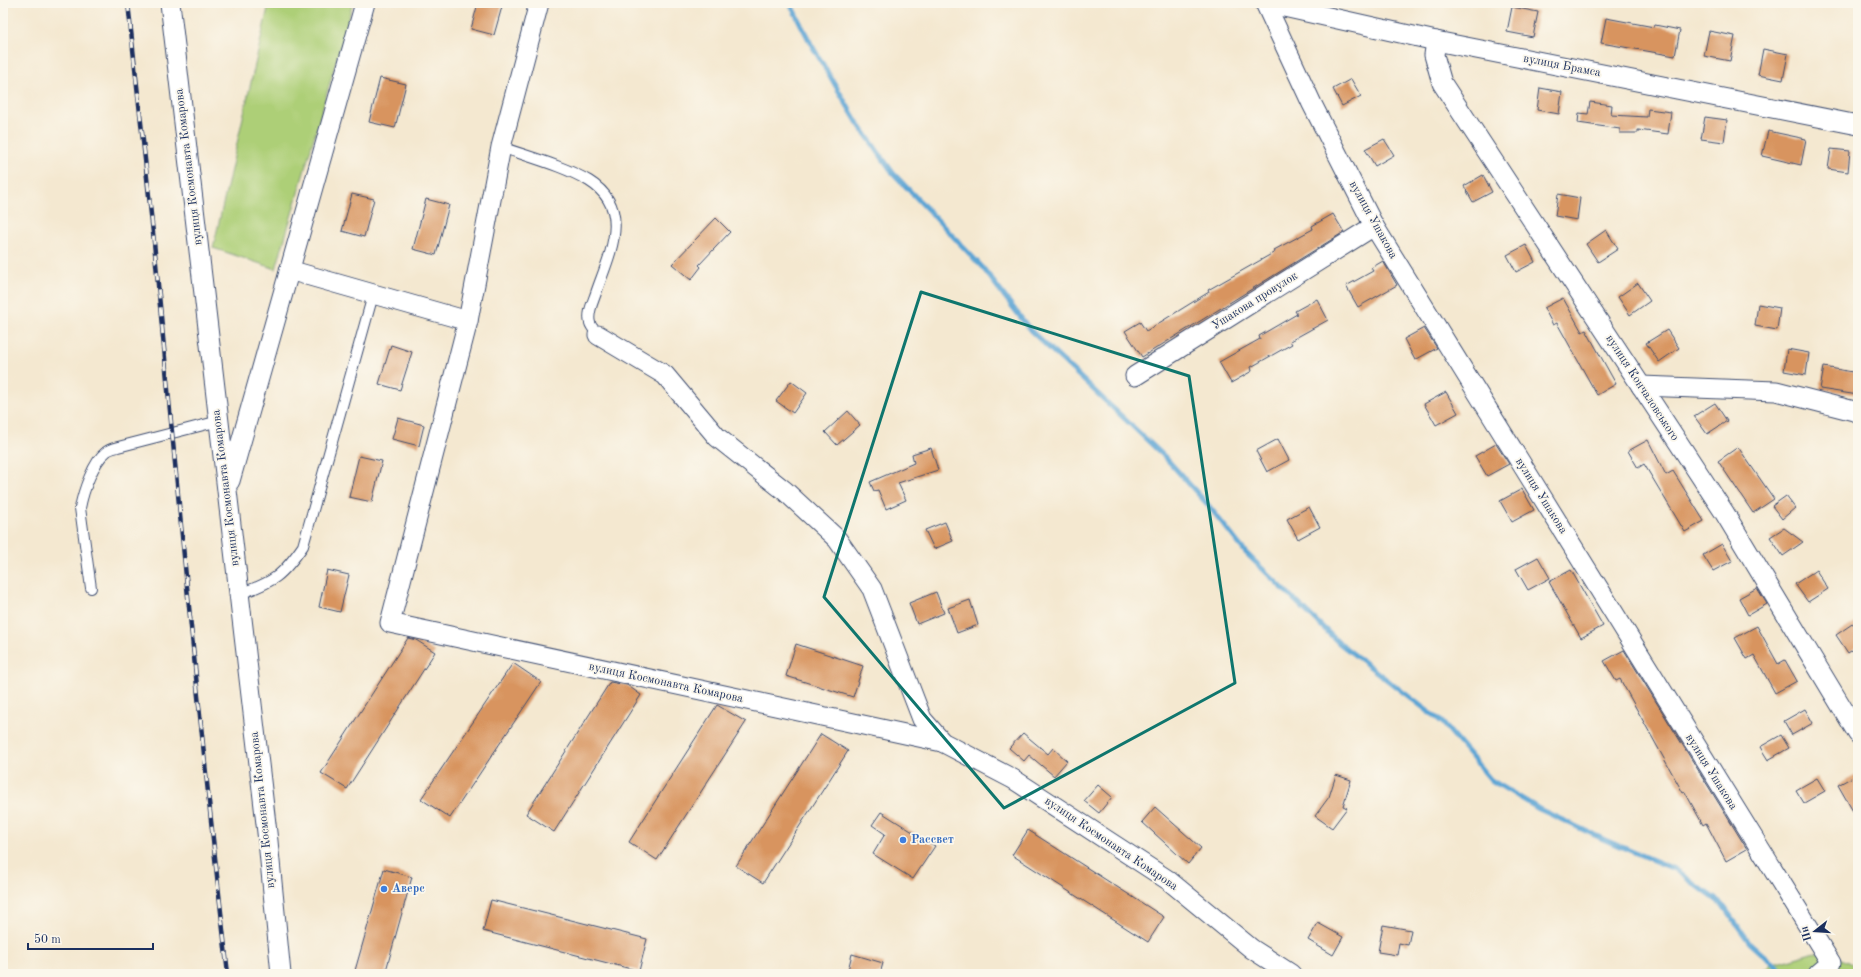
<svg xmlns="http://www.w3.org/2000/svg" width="1861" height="977" font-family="'Old Standard TT',serif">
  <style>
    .green { fill: #adcf77; stroke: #647f6a }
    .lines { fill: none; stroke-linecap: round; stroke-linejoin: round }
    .stream { stroke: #5da5d4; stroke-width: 5 }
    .building { fill: #d8945e }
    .service-casing { stroke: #3c4b6f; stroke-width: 12 }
    .minor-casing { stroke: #3c4b6f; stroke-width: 21 }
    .service { stroke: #fff; stroke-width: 10 }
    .minor { stroke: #fff; stroke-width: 19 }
    .rail-casing { stroke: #1b2f5e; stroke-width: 4.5 }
    .rail { stroke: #fbf7ec; stroke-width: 3; stroke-dasharray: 9; stroke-linecap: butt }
    .marked { fill: none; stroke: #0f766e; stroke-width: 3; stroke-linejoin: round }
    .shop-dot { fill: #3f7fe0; stroke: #fbf7ec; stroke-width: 1.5 }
    .labels { text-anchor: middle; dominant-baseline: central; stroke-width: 3.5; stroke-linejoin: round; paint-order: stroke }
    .street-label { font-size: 12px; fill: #1b2f5e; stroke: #fbf7ec }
    .shop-label { font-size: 12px; font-weight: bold; fill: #366cbe; stroke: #fbf7ec; text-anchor: start }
  </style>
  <rect width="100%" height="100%" fill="#fbf7ec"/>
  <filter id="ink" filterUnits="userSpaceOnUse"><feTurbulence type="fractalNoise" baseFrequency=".025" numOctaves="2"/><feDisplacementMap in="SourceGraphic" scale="8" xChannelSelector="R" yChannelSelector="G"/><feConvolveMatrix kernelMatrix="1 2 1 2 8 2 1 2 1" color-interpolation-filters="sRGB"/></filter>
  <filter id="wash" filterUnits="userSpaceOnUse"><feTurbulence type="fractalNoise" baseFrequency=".012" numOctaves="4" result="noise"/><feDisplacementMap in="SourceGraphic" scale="16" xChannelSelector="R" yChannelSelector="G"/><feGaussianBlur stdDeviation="0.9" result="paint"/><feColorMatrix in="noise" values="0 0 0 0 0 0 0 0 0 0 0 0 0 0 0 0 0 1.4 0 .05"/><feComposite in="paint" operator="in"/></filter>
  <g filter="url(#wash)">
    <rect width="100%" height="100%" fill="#f4e8d0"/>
    <g class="green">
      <path d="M257 3H353L276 269 213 248 268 8Z"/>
      <path d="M1816 952C1832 954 1844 959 1858 968V974H1760L1770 965Z"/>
    </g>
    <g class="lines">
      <path class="stream" d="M790 3 811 44 857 122 893 173 983 268 1031 331 1164 456 1208 505 1246 553 1339 643 1442 722 1491 780 1539 809 1605 840 1674 869 1722 904 1750 943 1785 974"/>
    </g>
    <g id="blocks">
      <g class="building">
        <path d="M478 3H503L494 35 471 29Z"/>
        <path d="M1512 7 1538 12 1533 37 1507 32Z"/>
        <path d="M1606 18 1654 27 1655 25 1680 30 1675 56 1601 43Z"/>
        <path d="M1709 31 1735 36 1730 61 1704 56Z"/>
        <path d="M1763 49 1788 54 1783 80 1758 75Z"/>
        <path d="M380 78 406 84 395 128 369 122Z"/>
        <path d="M1351 79 1361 96 1342 106 1333 89Z"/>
        <path d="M1540 88 1562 92 1559 114 1537 110Z"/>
        <path d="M1590 102 1612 105 1611 115 1647 117 1648 109 1671 112 1668 134 1638 130V133H1620V129L1578 123 1579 113 1588 114Z"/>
        <path d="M1705 117 1727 120 1724 142 1701 139Z"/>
        <path d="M1768 131 1806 139 1801 165 1762 156Z"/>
        <path d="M1384 139 1394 155 1375 166 1365 149Z"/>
        <path d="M1831 149 1850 151 1848 172 1828 169Z"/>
        <path d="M1483 175 1492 192 1473 202 1464 186Z"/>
        <path d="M352 194 374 199 364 237 342 231Z"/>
        <path d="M1558 194 1580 198 1577 220 1555 216Z"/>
        <path d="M426 199 449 205 436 255 413 249Z"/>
        <path d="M1333 214 1344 232 1142 357 1125 331 1140 322 1146 331 1209 292 1208 290 1275 252 1274 250 1313 229 1312 226Z"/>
        <path d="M716 218 730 232 699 265 701 267 691 280 672 264Z"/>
        <path d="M1606 230 1618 249 1598 262 1586 244Z"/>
        <path d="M1526 245 1535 262 1516 272 1507 255Z"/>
        <path d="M1383 261 1397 285 1358 307 1346 286 1373 271 1371 268Z"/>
        <path d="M1638 283 1650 301 1630 315 1618 297Z"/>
        <path d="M1563 298 1582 332 1586 330 1616 384 1597 395 1557 323 1553 325 1544 308Z"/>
        <path d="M1317 299 1328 320 1290 341 1292 344 1251 367 1252 371 1231 383 1219 362 1260 339 1259 336 1297 314 1295 311Z"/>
        <path d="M1758 304 1780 308 1777 330 1755 326Z"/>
        <path d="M1424 328 1437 348 1415 360 1404 339Z"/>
        <path d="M1667 330 1679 348 1659 362 1646 343Z"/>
        <path d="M391 345 412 352 400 390 379 384Z"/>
        <path d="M1787 349 1809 353 1806 375 1784 371Z"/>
        <path d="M1824 367 1858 373V395L1820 389Z"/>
        <path d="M791 381 807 393 793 413 776 401Z"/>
        <path d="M1446 392 1458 413 1436 425 1424 404Z"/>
        <path d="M1715 403 1727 421 1707 434 1694 416Z"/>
        <path d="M848 411 860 425 837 445 825 432Z"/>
        <path d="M398 418 424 425 419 446 392 439Z"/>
        <path d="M1278 439 1289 460 1267 472 1256 451Z"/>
        <path d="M1648 440 1666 475 1673 471 1704 521 1685 532 1644 464 1638 468 1628 451Z"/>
        <path d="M1496 444 1509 464 1487 476 1475 456Z"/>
        <path d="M1738 447 1774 499 1753 513 1718 461Z"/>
        <path d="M931 448 938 470 898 483 906 500 886 509 878 490 874 491 870 482 914 463 912 454Z"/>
        <path d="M359 456 382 461 372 502 349 497Z"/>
        <path d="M1522 489 1534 510 1512 522 1500 501Z"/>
        <path d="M1786 496 1795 508 1782 519 1772 506Z"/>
        <path d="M1309 507 1320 527 1298 539 1287 519Z"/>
        <path d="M945 522 953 541 934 549 925 530Z"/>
        <path d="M1784 528 1803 542 1783 556 1770 537Z"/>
        <path d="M1722 544 1732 561 1713 571 1703 555Z"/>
        <path d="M1538 557 1550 578 1528 590 1516 569Z"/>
        <path d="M327 570 349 575 340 612 319 607Z"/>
        <path d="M1571 570 1603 626 1581 638 1549 582Z"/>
        <path d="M1816 570 1828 589 1808 602 1795 584Z"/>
        <path d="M1757 588 1767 604 1748 615 1739 598Z"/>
        <path d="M936 592 944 613 917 624 909 603Z"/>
        <path d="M970 600 978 625 957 633 948 608Z"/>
        <path d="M1858 620V646L1848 653 1836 635Z"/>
        <path d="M1757 626 1778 664 1785 660 1797 681 1775 693 1754 655 1747 659 1735 638Z"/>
        <path d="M408 638 416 640 435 652 347 789 321 773Z"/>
        <path d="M796 644 863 666 853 697 786 676Z"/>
        <path d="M1624 650 1747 849 1726 861 1706 823 1703 825 1685 792 1683 793 1620 679 1616 681 1604 661Z"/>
        <path d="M513 663 541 682 450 818 421 799Z"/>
        <path d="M610 682 627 685 641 695 554 832 526 814Z"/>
        <path d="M717 705 746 722 657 860 629 842Z"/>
        <path d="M1805 709 1813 723 1792 735 1784 721Z"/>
        <path d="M1023 733 1048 754 1053 748 1067 761 1054 776 1029 755 1024 761 1009 748Z"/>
        <path d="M821 734 848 751 763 883 736 866Z"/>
        <path d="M1781 735 1789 748 1768 760 1760 747Z"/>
        <path d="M1858 774V820L1838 785Z"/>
        <path d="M1336 775 1351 780 1343 806 1347 808 1332 828 1315 816 1329 797Z"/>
        <path d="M1817 778 1825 791 1804 803 1796 790Z"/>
        <path d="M1098 785 1112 797 1099 813 1084 801Z"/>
        <path d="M1155 807 1201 848 1188 864 1142 822Z"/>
        <path d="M881 812 935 846 913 879 873 854 885 834 872 825Z"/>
        <path d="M1028 830 1164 917 1148 942 1012 855Z"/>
        <path d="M384 869 412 877 385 974H354Z"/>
        <path d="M491 900 647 939 639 971 483 931Z"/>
        <path d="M1318 923 1343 937 1333 955 1308 940Z"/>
        <path d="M1383 925 1411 930 1408 945 1399 943 1397 955 1378 952Z"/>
        <path d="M852 954 883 963 880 974H847Z"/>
      </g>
    </g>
  </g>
  <g filter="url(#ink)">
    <use href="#blocks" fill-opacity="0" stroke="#3c4b6f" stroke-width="1"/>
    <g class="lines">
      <defs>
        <g id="service">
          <path d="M501 147C529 157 564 166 589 181 634 209 609 255 596 293 593 302 587 313 590 323 591 327 596 332 598 335"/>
          <path d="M91 588 80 508C83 492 93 462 106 452 109 449 114 448 118 447L219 421"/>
          <path d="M239 594C274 582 282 576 303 546L373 295"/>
        </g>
        <g id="minor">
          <path d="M170 3 268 841 281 974"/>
          <path d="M539 3 501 147 468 321 390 623 942 742"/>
          <path d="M1265 3 1312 104 1374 226 1831 963 1818 974"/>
          <path d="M1266 3 1436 41 1858 125"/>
          <path d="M1436 41 1434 55 1442 83 1724 512 1858 734"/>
          <path d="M289 270 468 321"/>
          <path d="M598 335 665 375 717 437 785 491 837 539 872 589 922 719 942 742 1013 779 1168 880 1252 949 1291 974"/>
          <path d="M1135 376 1374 226"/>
          <path d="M1641 386 1776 391 1858 412"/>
          <path d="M230 481 365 3"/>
        </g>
      </defs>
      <use href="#service" class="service-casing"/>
      <use href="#minor" class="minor-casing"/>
      <use href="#service" class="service"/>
      <use href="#minor" class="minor"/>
      <defs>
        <path id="rail" d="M128 3C136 83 146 162 154 242 177 486 200 730 228 974"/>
      </defs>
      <use href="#rail" class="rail-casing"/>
      <use href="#rail" class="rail"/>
    </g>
  </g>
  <path class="marked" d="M921 292 1189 376 1235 683 1004 808 824 597Z"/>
  <g class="shop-dot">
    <circle cx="903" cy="840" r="4"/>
    <circle cx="384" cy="889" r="4"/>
  </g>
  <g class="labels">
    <g class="street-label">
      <text transform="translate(1562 66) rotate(11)">вулиця Брамса</text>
      <text transform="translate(189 167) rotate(-97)">вулиця Космонавта Комарова</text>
      <text transform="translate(1373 220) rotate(61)">вулиця Ушакова</text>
      <text transform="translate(1255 301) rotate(-32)">Ушакова провулок</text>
      <text transform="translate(1642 388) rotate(57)">вулиця Кончаловського</text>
      <text transform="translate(226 488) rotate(-97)">вулиця Космонавта Комарова</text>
      <text transform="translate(1541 496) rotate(58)">вулиця Ушакова</text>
      <text transform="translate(666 683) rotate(12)">вулиця Космонавта Комарова</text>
      <text transform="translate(1711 772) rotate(58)">вулиця Ушакова</text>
      <text transform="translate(263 810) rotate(-96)">вулиця Космонавта Комарова</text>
      <text transform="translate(1111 844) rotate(34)">вулиця Космонавта Комарова</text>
    </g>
    <g class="shop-label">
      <text x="911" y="840">Рассвет</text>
      <text x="392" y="889">Аверс</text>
    </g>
  </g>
  <rect width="1861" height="977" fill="none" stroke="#fbf7ec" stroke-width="16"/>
  <g transform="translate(1815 931) rotate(253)" stroke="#fbf7ec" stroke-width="3" paint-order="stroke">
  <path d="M0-3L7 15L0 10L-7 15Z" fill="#1b2f5e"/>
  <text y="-6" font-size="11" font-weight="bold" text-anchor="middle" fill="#1b2f5e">Пн</text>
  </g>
  <path d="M28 943v6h125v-6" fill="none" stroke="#1b2f5e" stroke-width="2"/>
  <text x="34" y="943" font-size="12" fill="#1b2f5e" stroke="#fbf7ec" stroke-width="3" paint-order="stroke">50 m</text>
</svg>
